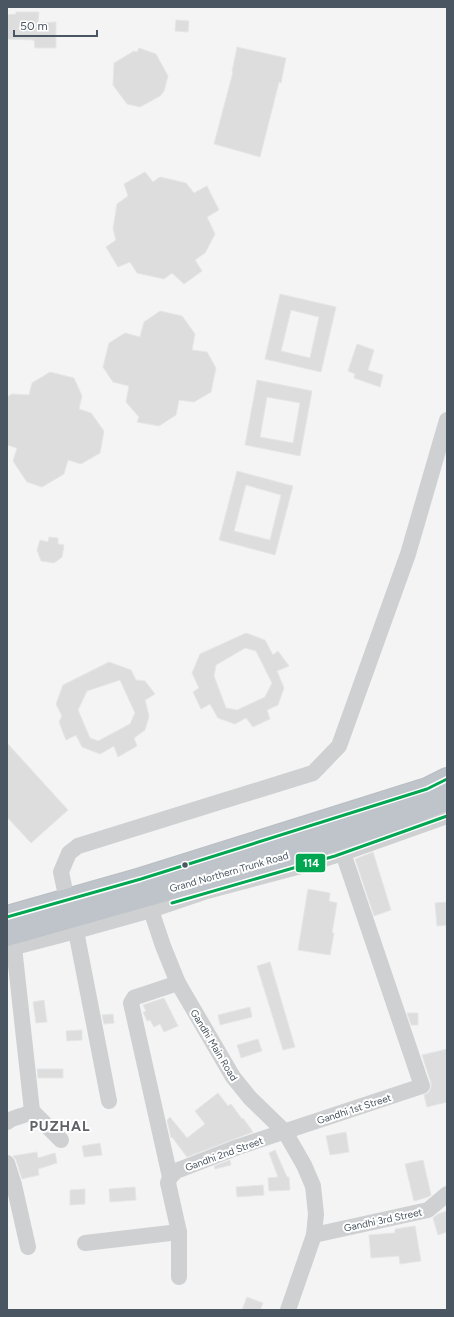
<svg xmlns="http://www.w3.org/2000/svg" width="454" height="1317" font-family="Figtree,sans-serif">
  <style>
    .building { fill: #ddddde; stroke: #e5e6e7; fill-rule: evenodd }
    .lines { fill: none; stroke-linecap: round; stroke-linejoin: round }
    .highway-casing { stroke: #b9bec3; stroke-width: 24 }
    .minor { stroke: #ced0d2; stroke-width: 16 }
    .highway { stroke: #bec4c9; stroke-width: 22 }
    .bus-1-casing { stroke: #fff; stroke-width: 6 }
    .bus-1 { stroke: #00a651; stroke-width: 3 }
    .bus-dot { fill: #4a5661; stroke: #fff; stroke-width: 1.5 }
    .labels { text-anchor: middle; dominant-baseline: central; stroke-width: 4; stroke-linejoin: round; paint-order: stroke }
    .street-label { font-size: 10px; fill: #4a5661; stroke: #fff }
    .district-label { font-size: 14px; font-weight: bold; letter-spacing: 1px; fill: #5f6368; stroke: #fff }
    .line-badge { stroke: #fff; stroke-width: 1.5 }
    .badge-label { font-size: 11px; text-anchor: middle; font-weight: bold; fill: #fff }
  </style>
  <rect width="100%" height="100%" fill="#f4f4f4"/>
  <g class="building">
    <path d="M16 12H39L38 23 56 22V48H35L34 40 7 39V15L16 14Z"/>
    <path d="M176 20 189 21 188 32 175 31Z"/>
    <path d="M237 47 286 58 281 83 279 82 260 157 214 144 233 72H232Z"/>
    <path d="M139 48 156 54 168 76 164 91 160 96 140 107 127 104 113 85 114 63 134 51 137 52Z"/>
    <path d="M145 172 153 182 160 177 186 183 194 193 207 186 219 210 207 217 215 234 205 253 195 260 202 271 184 284 172 273 164 279 137 273 130 262 118 267 106 247 116 240 113 229 117 204 128 196 124 184Z"/>
    <path d="M280 294 336 307 321 372 265 359ZM291 310 319 317 310 358 281 351Z"/>
    <path d="M160 311 182 316 195 334 192 350 207 352 216 368 211 392 194 402 179 400 176 415 159 426 137 422 139 417 126 402 129 386 113 382 103 367 109 343 125 333 140 337 144 322Z"/>
    <path d="M357 344 374 350 368 370 383 375 380 387 354 378 355 374 348 371Z"/>
    <path d="M50 372 74 378 82 396 79 409 91 413 104 431 100 453 81 464 68 460 64 474 42 487 27 482 13 461 17 448 7 445V397L12 394 29 395 32 383Z"/>
    <path d="M257 380 312 391 300 456 245 445ZM267 397 300 403 293 443 260 437Z"/>
    <path d="M237 471 293 486 275 555 219 540ZM246 485 281 495 270 540 234 531Z"/>
    <path d="M49 537 58 538V544L64 545 62 557 54 563 41 561 37 550 40 540 48 542Z"/>
    <path d="M246 633 265 640 273 655 278 651 289 666 277 671 284 688 278 705 267 710 270 719 253 727 246 718 235 724 218 718 210 704 201 709 193 692 199 688 192 673 200 654ZM245 648 256 651 272 683 265 697 237 710 226 708 214 676 216 665Z"/>
    <path d="M109 662 131 670 136 680 145 681 155 694 145 700 149 716 145 730 134 738 137 746 118 757 114 746 100 754 82 747 76 735 66 740 59 722 62 716 56 704 63 685ZM120 680 135 713 130 724 98 741 90 738 78 710 87 691Z"/>
    <path d="M7 743 68 810 31 843 7 817Z"/>
    <path d="M373 852 391 910 374 916 355 859Z"/>
    <path d="M308 889 330 893 329 901 337 903 332 933H334L330 955 298 950Z"/>
    <path d="M447 902V925L437 926 435 903Z"/>
    <path d="M270 962 295 1047 283 1050 257 966Z"/>
    <path d="M164 998 178 1026 164 1032 160 1024 154 1027 150 1020 147 1021 143 1012 146 1011 143 1005Z"/>
    <path d="M44 1000 47 1022 36 1023 33 1002Z"/>
    <path d="M250 1007 252 1017 220 1025 218 1015Z"/>
    <path d="M407 1013H418V1025H411Z"/>
    <path d="M113 1014 114 1023 104 1024 102 1015Z"/>
    <path d="M82 1030V1040L67 1041 66 1031Z"/>
    <path d="M258 1039 262 1051 241 1058 237 1045Z"/>
    <path d="M447 1049V1102L427 1107 424 1095 429 1092 431 1087V1083L422 1055Z"/>
    <path d="M37 1069H63V1078H38Z"/>
    <path d="M218 1093 228 1106 231 1104 242 1119 243 1118 253 1132 187 1157 172 1137 171 1138 167 1120 170 1117 187 1138 205 1124 195 1111Z"/>
    <path d="M346 1132 349 1152 330 1155 326 1136Z"/>
    <path d="M100 1143 102 1155 84 1157 82 1146Z"/>
    <path d="M275 1150 287 1177H289L290 1190 269 1191 268 1178 278 1177 269 1153Z"/>
    <path d="M37 1152 38 1158 55 1153 57 1163 38 1169 39 1175 22 1179 16 1160 13 1156Z"/>
    <path d="M230 1160 231 1165 215 1169 214 1166Z"/>
    <path d="M423 1160 431 1195 428 1197 414 1201 405 1164Z"/>
    <path d="M263 1185 264 1195 237 1197 236 1187Z"/>
    <path d="M135 1187 136 1200 110 1202 109 1189Z"/>
    <path d="M85 1189V1204L70 1205V1190Z"/>
    <path d="M447 1211V1232L438 1235 433 1218 438 1214Z"/>
    <path d="M415 1226 421 1261 400 1264 399 1256 371 1258 369 1235 395 1233V1229Z"/>
    <path d="M247 1297 263 1303 260 1310H242Z"/>
  </g>
  <g class="lines">
    <defs>
      <g id="highway">
        <path d="M7 917 141 879 427 789 447 779"/>
        <path d="M7 935C85 913 163 891 240 869 310 848 380 828 447 799"/>
      </g>
    </defs>
    <use href="#highway" class="highway-casing"/>
    <g class="minor">
      <path d="M143 886 163 946 178 983 233 1077 250 1098 285 1132 304 1165 313 1186 316 1214 314 1235 288 1310"/>
      <path d="M67 900 61 872 69 853 78 846 313 773 339 746 408 554 447 420"/>
      <path d="M76 931 109 1101"/>
      <path d="M7 949 76 931 151 910 207 891 297 867 343 853 447 816"/>
      <path d="M32 1111 61 1140"/>
      <path d="M7 1122C13 1116 25 1117 32 1111L14 947"/>
      <path d="M7 1163 14 1185 28 1247"/>
      <path d="M170 1177 131 1003 134 998 136 997 178 983"/>
      <path d="M314 1235 428 1210 447 1194"/>
      <path d="M85 1243 179 1232"/>
      <path d="M179 1277V1232L168 1183 170 1177 176 1171 238 1147 422 1086 343 853"/>
    </g>
    <use href="#highway" class="highway"/>
    <defs>
      <g id="bus-1">
        <path d="M172 903 335 856 447 816"/>
        <path d="M7 917 141 879 427 789 447 779"/>
      </g>
    </defs>
    <use href="#bus-1" class="bus-1-casing"/>
    <use href="#bus-1" class="bus-1"/>
  </g>
  <circle class="bus-dot" cx="185" cy="865" r="3.5"/>
  <g class="labels">
    <g class="street-label">
      <text transform="translate(229 872) rotate(-16)">Grand Northern Trunk Road</text>
      <text transform="translate(214 1045) rotate(59)">Gandhi Main Road</text>
      <text transform="translate(354 1109) rotate(-18)">Gandhi 1st Street</text>
      <text transform="translate(224 1154) rotate(-20)">Gandhi 2nd Street</text>
      <text transform="translate(383 1220) rotate(-12)">Gandhi 3rd Street</text>
    </g>
    <g class="district-label">
      <text x="60" y="1126">PUZHAL</text>
    </g>
  </g>
  <rect class="line-badge" x="295" y="853" width="31" height="20" rx="4" fill="#00a651"/>
  <g class="badge-label">
    <text x="311" y="867">114</text>
  </g>
  <rect width="454" height="1317" fill="none" stroke="#4a5661" stroke-width="16"/>
  <path d="M14 30v6h83v-6" fill="none" stroke="#4a5661" stroke-width="2"/>
  <text x="20" y="30" font-size="12" fill="#4a5661" stroke="#ffffff" stroke-width="3" paint-order="stroke">50 m</text>
</svg>
